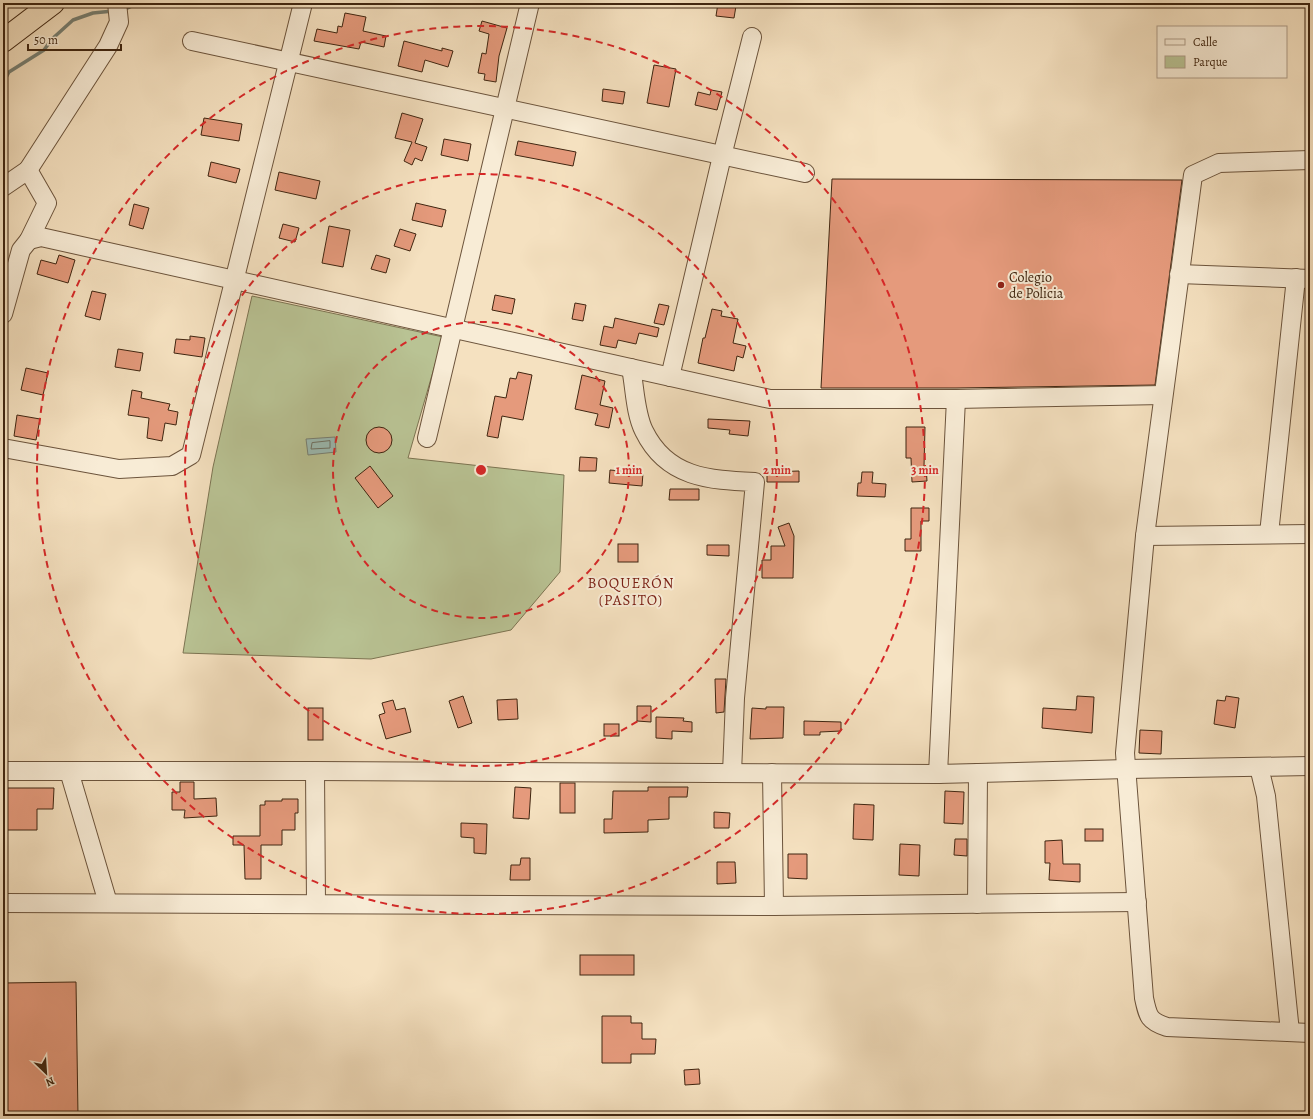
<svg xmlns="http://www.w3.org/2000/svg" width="1313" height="1119" font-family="Alegreya,serif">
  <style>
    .green { fill: #b9c394; stroke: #7c7452 }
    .water { fill: #9cbdb6; stroke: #778074 }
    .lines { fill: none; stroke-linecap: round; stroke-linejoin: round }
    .shore { stroke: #6e7163; stroke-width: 1 }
    .stream { stroke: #778074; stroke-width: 3.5 }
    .building { fill: #e59a7c; stroke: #3f2510 }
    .minor-casing { stroke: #6c543c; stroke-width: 20 }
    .highway-casing { stroke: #3f2510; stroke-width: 24 }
    .minor { stroke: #f8ecd6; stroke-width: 18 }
    .highway { stroke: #f5e1c0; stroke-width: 22 }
    .ring { fill: none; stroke: #d62828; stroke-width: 2; stroke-dasharray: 7 5 }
    .poi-dot { fill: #8f2418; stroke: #f8ecd6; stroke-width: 1.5 }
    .labels { text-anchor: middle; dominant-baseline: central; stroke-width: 4; stroke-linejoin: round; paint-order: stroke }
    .poi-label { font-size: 14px; fill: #3f2510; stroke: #f8ecd6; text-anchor: start }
    .neighbourhood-label { font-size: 15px; letter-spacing: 1px; fill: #7a1f14; stroke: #f8ecd6 }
    .centre { fill: #d62828; stroke: #f8ecd6; stroke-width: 2 }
    .ring-label { font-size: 12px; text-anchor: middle; font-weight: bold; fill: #d62828; stroke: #f8ecd6; stroke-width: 4; stroke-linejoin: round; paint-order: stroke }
  </style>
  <rect width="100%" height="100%" fill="#f5e1c0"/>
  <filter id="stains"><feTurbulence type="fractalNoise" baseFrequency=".005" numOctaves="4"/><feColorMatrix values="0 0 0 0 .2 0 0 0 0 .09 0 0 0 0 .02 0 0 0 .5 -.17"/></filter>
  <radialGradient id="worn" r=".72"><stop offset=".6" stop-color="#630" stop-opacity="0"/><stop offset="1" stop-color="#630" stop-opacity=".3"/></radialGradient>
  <path class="green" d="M252 296 443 337 408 458 564 475 560 572 511 630 371 659 183 653 213 467Z"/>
  <path class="water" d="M335 437 336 452 308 455 306 439Z"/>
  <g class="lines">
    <path class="shore" d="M330 441V448L311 449 312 443Z"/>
    <g class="stream">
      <path d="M123 10 139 3"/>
      <path d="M3 83 9 72 44 50 52 39 73 20 93 13 113 11"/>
    </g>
  </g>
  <g class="building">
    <path d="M718 3 736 6 734 18 716 16Z"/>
    <path d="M345 13 366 17 363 31 386 36 384 47 361 42 359 49 314 41 317 29 337 33 338 26 342 27Z"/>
    <path d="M482 21 507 28 499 56 496 82 484 80 485 74 478 73 482 53 486 54 489 34 479 31Z"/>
    <path d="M404 41 442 51V48L453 51 448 67 425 60 422 72 398 66Z"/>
    <path d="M654 65 676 69 669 107 647 103Z"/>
    <path d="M603 89 625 92 623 104 602 101Z"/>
    <path d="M711 90 722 92 717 110 695 105 698 92 710 95Z"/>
    <path d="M402 113 423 119 415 143 427 147 422 161 415 158 412 165 404 161 412 142 395 138Z"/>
    <path d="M204 118 242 124 239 141 201 135Z"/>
    <path d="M444 139 471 144 468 161 441 155Z"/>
    <path d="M518 141 576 152 573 166 515 155Z"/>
    <path d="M211 162 240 169 236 183 208 176Z"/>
    <path d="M279 172 320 181 316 199 275 190Z"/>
    <path d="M832 179 1182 180 1155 385 956 388H821Z"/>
    <path d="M416 203 446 210 442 227 412 220Z"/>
    <path d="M134 204 149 208 143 229 129 225Z"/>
    <path d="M283 224 299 228 295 242 279 238Z"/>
    <path d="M329 226 350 230 343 267 322 263Z"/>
    <path d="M400 229 416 234 410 251 394 246Z"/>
    <path d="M59 255 75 260 68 283 37 274 41 260 56 264Z"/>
    <path d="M376 255 390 259 386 273 371 269Z"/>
    <path d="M92 291 106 294 100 320 85 316Z"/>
    <path d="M495 295 515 299 512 314 492 310Z"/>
    <path d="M575 303 586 305 583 321 572 319Z"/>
    <path d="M659 304 669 306 664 325 654 323Z"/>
    <path d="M712 309 722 311 721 316 738 319 733 343 746 346 743 358 737 356 734 371 698 363 703 338H705Z"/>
    <path d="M615 318 659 328 657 337 639 333 636 344 618 340 616 348 600 345 604 326 613 328Z"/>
    <path d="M190 336 205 338 202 357 174 353 176 339 190 340Z"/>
    <path d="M118 349 143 353 140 371 115 367Z"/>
    <path d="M26 368 48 373 43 395 21 390Z"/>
    <path d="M518 372 532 375 523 420 502 416 498 438 487 436 495 396 506 398 510 378 516 379Z"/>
    <path d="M582 375 605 381 600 405 613 408 609 428 595 425 598 414 575 409Z"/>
    <path d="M132 390 142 392 141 398 170 404 168 410 178 412 176 425 165 423 162 441 147 438 149 418 128 415Z"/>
    <path d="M17 415 40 419 36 440 14 436Z"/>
    <path d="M708 419 750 421 748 436 729 434 730 430 708 428Z"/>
    <path d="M906 427H925L924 466H926L927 481 912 482 911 458H906Z"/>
    <circle cx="379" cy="440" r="13"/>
    <path d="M580 457 597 458 596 471H579Z"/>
    <path d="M370 466 393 496 378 508 355 478Z"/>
    <path d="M610 470 643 473 642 486 609 483Z"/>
    <path d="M799 471V482H767V472Z"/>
    <path d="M862 472H873L872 483 886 484 885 497 857 496 858 483H861Z"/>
    <path d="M670 489H699V500H669Z"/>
    <path d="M911 508H929V521H921V551H905V539H911Z"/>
    <path d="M789 523 794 536 793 578H762V560H771V546H785L778 527Z"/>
    <rect x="618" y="544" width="20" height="18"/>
    <path d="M707 545H729V556L707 555Z"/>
    <path d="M715 679H726L724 712 716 713Z"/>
    <path d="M463 696 472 723 458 728 449 701Z"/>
    <path d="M1077 696 1094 697 1092 733 1042 728 1043 708 1076 710Z"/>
    <path d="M1226 696 1239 698 1235 728 1214 724 1217 700 1225 701Z"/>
    <path d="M517 699 518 719 498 720 497 700Z"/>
    <path d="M393 700 396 710 405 708 411 732 386 739 379 715 385 713 382 703Z"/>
    <path d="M637 706H651V722L637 721Z"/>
    <path d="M766 707H784L783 738 750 739 752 708 766 709Z"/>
    <rect x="308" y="708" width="15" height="32"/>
    <path d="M656 717 684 718 683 721 692 722V732L672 731V739L656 738Z"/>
    <path d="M804 721 841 722V731L820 732V735H804Z"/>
    <rect x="604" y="724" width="15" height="12"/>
    <path d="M1140 730 1162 731 1161 754 1139 753Z"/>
    <path d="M180 782H194V799L216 798 217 816 184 818 185 810H172V792H180Z"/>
    <rect x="560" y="783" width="15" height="30"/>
    <path d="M515 787 531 788 529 819 513 818Z"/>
    <path d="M648 787H688L687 797H669V819L648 820V832L604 833V819H612L613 791H648Z"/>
    <path d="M7 788H54L53 809H37V830H7Z"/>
    <path d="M945 791 964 792 963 824 944 823Z"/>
    <path d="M282 799H298V813H295V830H282V845H261V879H245L244 845H233V836H260V805H265V801H282Z"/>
    <path d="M854 804 874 805 873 840 853 839Z"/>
    <path d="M714 812 730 813 729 828H714Z"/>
    <path d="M461 823 487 824 486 854 474 853V838L461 837Z"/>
    <rect x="1085" y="829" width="18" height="12"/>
    <path d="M955 839H967V856L954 855Z"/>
    <path d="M1062 840 1063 864H1080V882L1049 880 1050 863H1045V841Z"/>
    <path d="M900 844 920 845 919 876 899 875Z"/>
    <path d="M788 854H807V879L788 878Z"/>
    <path d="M521 858H530V880H510L511 865H520Z"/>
    <path d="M717 862H735L736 883 717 884Z"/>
    <rect x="580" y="955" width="54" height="20"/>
    <path d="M76 982 78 1116H3V983Z"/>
    <path d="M602 1016H631V1023H642V1039H656L655 1054H631V1063H602Z"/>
    <path d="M699 1069 700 1084 685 1085 684 1070Z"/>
  </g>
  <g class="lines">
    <defs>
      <g id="minor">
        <path d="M192 41 805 173"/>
        <path d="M1310 160 1219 163 1193 175 1145 536 1125 753 1144 998C1148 1017 1149 1021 1167 1027L1310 1033"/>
        <path d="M28 170 108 46 119 22 117 3"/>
        <path d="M3 187 28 170 47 203 29 240 21 250 3 314"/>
        <path d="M29 240 41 237 770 399H956L1163 395"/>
        <path d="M1179 274 1310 279"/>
        <path d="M631 368C635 388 635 413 644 431 667 478 709 480 755 482L735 698 732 773"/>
        <path d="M670 377 722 156 752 37"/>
        <path d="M427 438 530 3"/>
        <path d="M3 448 119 469 172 466 191 455 303 3"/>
        <path d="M1269 534 1296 278"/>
        <path d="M1145 536 1310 534"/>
        <path d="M1259 767 1266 796 1290 1032"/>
        <path d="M3 771H315L938 774 1127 769 1310 766"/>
        <path d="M69 771 108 903"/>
        <path d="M315 771 316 904"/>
        <path d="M772 773 774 906"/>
        <path d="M938 774 956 399"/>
        <path d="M3 903 774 906 1137 902"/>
        <path d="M977 904 978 773"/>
      </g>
      <path id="highway" d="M3 41 53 3"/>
    </defs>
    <use href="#minor" class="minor-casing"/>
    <use href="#highway" class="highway-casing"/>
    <use href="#minor" class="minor"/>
    <use href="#highway" class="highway"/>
  </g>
  <g class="ring">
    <circle cx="481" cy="470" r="148"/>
    <circle cx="481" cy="470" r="296"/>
    <circle cx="481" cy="470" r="444"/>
  </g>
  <circle class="poi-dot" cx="1001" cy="285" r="4"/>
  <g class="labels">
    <g class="poi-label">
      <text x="1009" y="277">Colegio<tspan x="1009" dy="16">de Policia</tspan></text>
    </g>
    <g class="neighbourhood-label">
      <text x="631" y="583">BOQUERÓN<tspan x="631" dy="17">(PASITO)</tspan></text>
    </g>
  </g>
  <circle cx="481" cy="470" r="6" class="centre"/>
  <g class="ring-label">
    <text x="629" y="474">1 min</text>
    <text x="777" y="474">2 min</text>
    <text x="925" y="474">3 min</text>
  </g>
  <rect width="1313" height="1119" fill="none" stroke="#f5e1c0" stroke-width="16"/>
  <rect x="4" y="4" width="1305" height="1111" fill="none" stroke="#3f2510" stroke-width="2"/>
  <rect x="8" y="8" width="1297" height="1103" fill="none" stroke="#3f2510"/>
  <rect x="1157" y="26" width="130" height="52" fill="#f8ecd6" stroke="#ae9c87"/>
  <rect x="1165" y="39" width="20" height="6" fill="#f8ecd6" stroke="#ae9c87"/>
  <text x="1193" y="46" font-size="12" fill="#3f2510">Calle</text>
  <rect x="1165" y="56" width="20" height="12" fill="#b9c394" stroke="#ae9c87"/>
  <text x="1193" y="66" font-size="12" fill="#3f2510">Parque</text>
  <g transform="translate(46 1073) rotate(155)" stroke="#f8ecd6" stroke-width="3" paint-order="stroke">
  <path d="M0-3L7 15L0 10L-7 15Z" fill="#3f2510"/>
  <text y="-6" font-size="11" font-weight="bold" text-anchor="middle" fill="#3f2510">N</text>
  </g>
  <path d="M28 44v6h93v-6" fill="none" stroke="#3f2510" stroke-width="2"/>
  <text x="34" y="44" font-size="12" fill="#3f2510" stroke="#f8ecd6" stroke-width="3" paint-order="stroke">50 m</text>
  <rect width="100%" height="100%" filter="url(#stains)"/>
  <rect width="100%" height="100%" fill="url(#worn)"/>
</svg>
